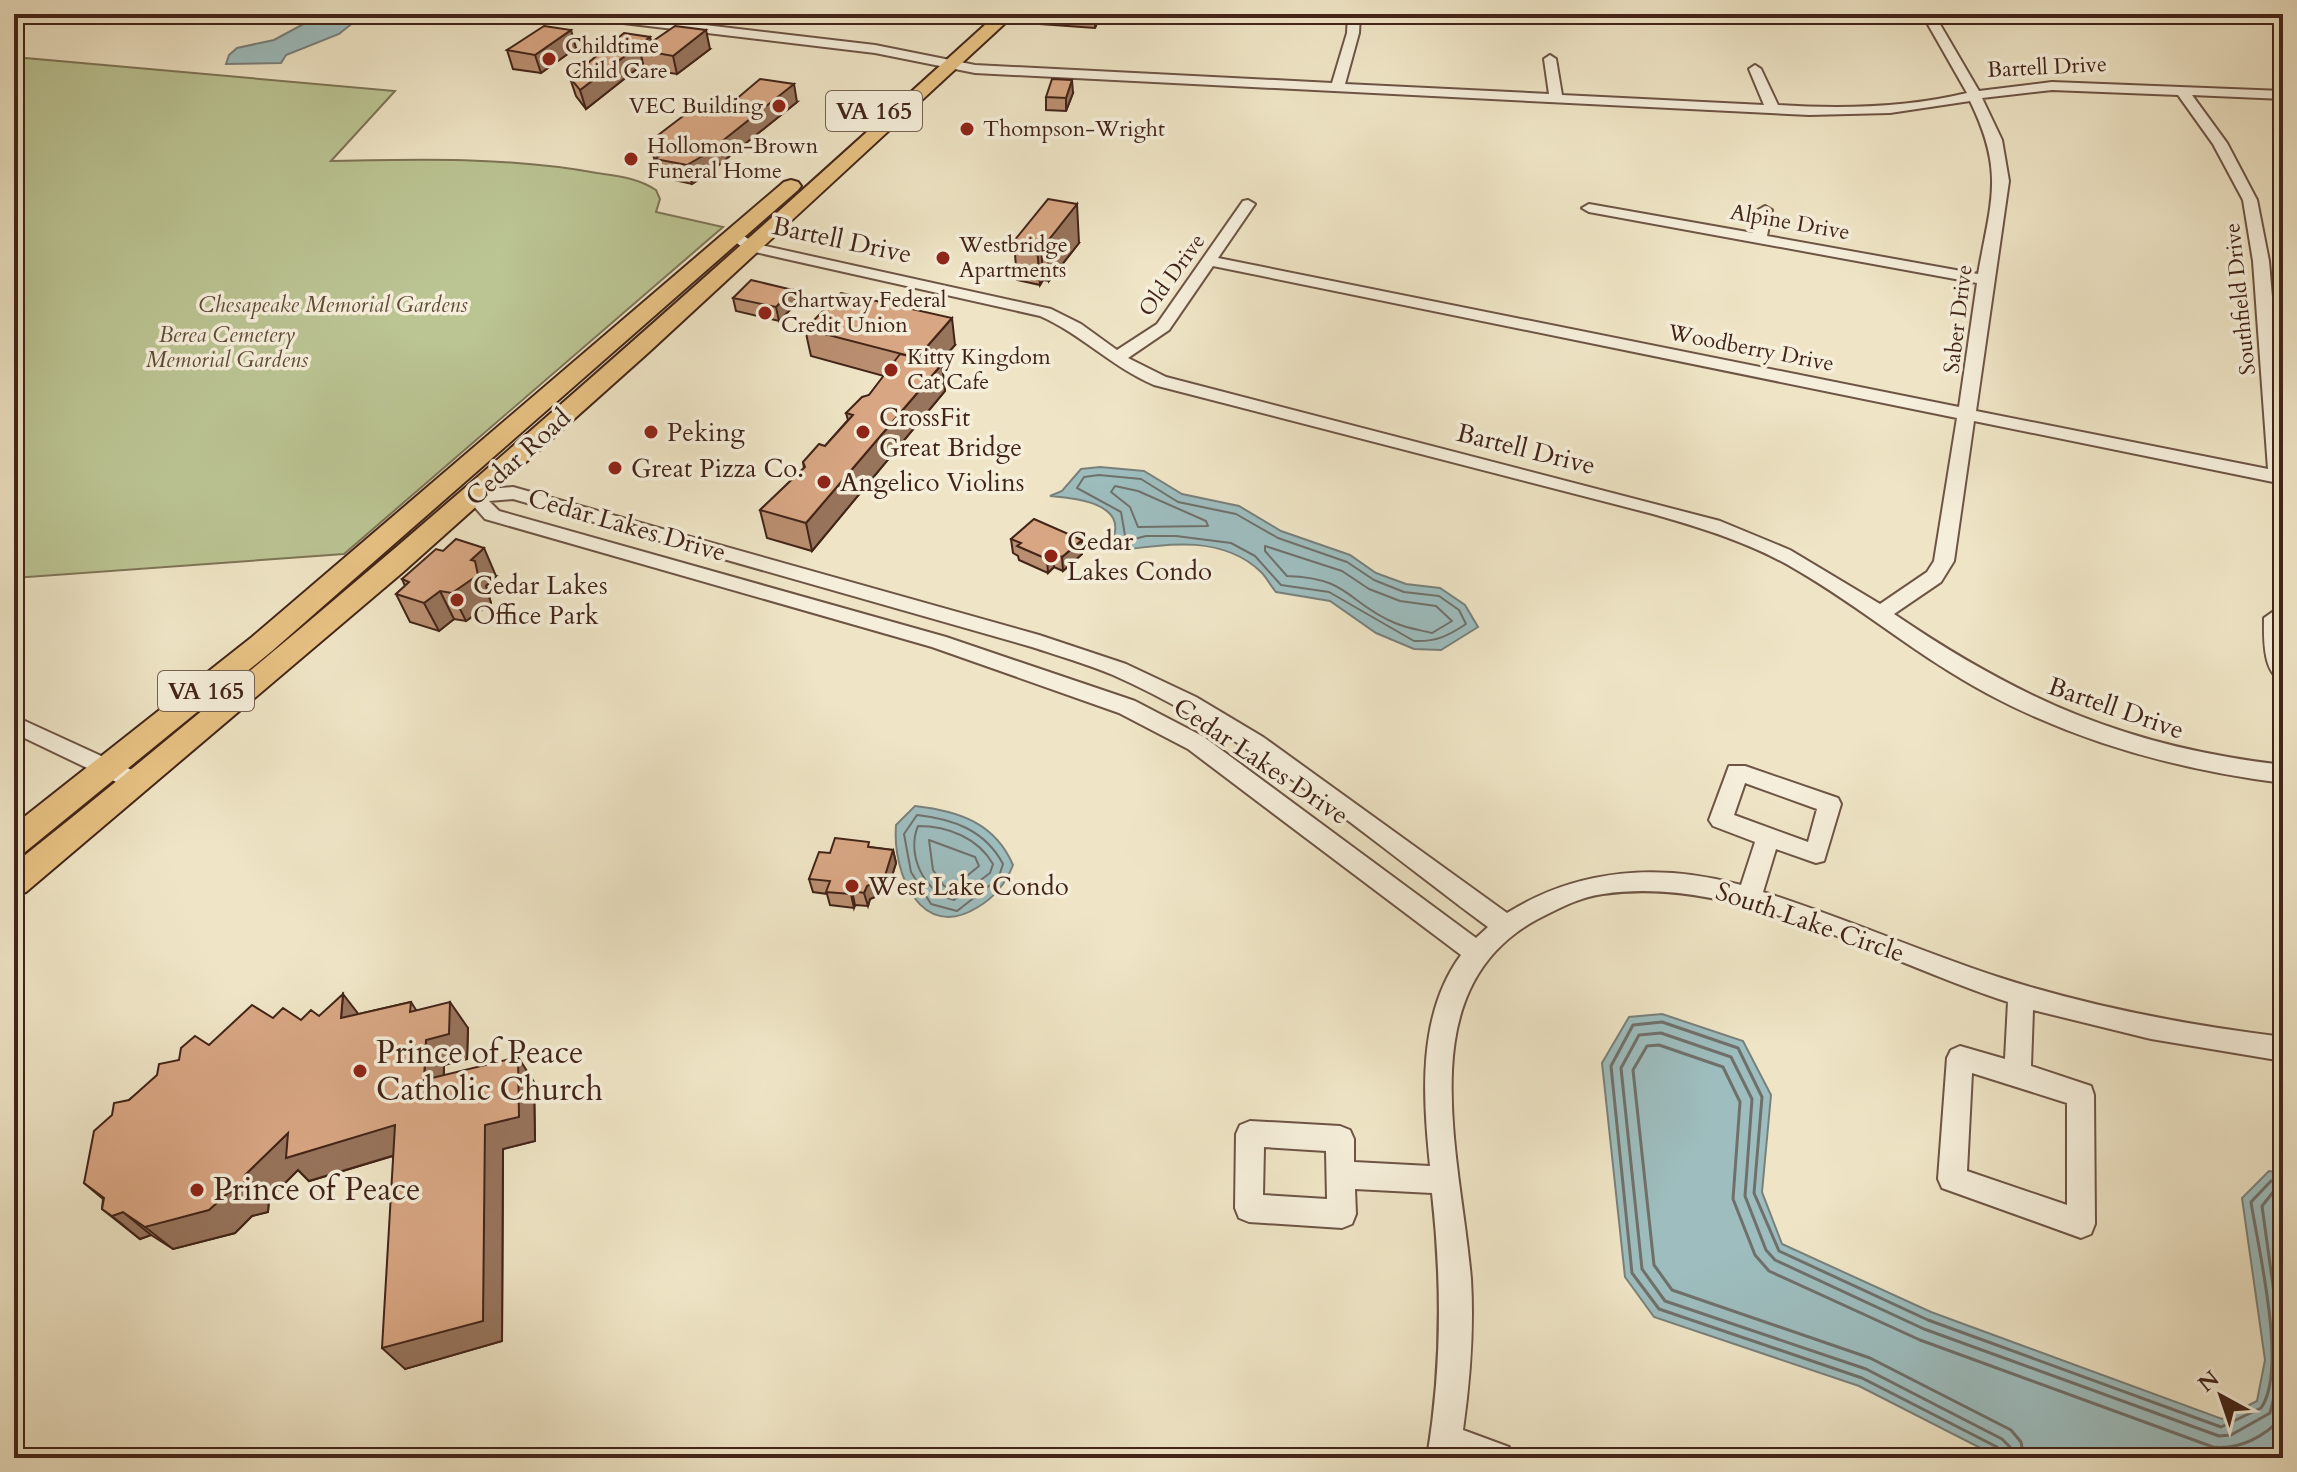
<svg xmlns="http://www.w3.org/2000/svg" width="2297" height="1472" font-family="Cardo,serif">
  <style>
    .green { fill: #bbc493; stroke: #7e7456; stroke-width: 2 }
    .water { fill: #9dbdbe; stroke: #79807c; stroke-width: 2 }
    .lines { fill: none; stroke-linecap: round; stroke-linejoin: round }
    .shore-far1 { stroke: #70706b; stroke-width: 2 }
    .shore { stroke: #70706b; stroke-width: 3 }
    .minor-casing { stroke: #6d5444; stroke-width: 4 }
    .major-casing { stroke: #422418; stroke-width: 4 }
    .minor { fill: #f5eeda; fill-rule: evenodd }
    .major { fill: #e8c283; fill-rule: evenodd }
    .wall { fill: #ba8f71; stroke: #422418; stroke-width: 2 }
    .shaded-wall { fill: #97745c; stroke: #422418; stroke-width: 2 }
    .building { fill: #d8a683; stroke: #422418; stroke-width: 2 }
    .poi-dot { fill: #8f2418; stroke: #f5eeda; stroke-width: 3 }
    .labels { text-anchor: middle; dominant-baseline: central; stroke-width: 7; stroke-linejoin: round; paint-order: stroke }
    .far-poi-label { font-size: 22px; fill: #422418; stroke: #f5eeda; text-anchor: start }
    .far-street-label { font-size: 22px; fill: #422418; stroke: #f5eeda }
    .far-park-label { font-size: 22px; font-style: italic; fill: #604c37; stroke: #f5eeda }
    .shield { fill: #f5eeda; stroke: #786152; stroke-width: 2 }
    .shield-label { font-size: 24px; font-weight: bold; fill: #422418 }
    .street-label { font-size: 26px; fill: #422418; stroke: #f5eeda }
    .poi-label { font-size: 26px; fill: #422418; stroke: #f5eeda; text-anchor: start }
    .near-poi-label { font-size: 32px; fill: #422418; stroke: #f5eeda; text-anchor: start }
  </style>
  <rect width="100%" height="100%" fill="#efe5c6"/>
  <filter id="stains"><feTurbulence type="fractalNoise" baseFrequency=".0025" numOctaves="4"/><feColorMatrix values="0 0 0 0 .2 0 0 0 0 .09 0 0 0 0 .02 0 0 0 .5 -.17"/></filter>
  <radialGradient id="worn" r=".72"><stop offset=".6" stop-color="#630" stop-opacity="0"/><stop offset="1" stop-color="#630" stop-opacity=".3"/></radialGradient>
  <path class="green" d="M14 57 395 91 331 161C420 159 509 157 597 173 618 176 638 178 656 190L660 199 656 212 723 227 344 554 14 578Z"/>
  <g class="water">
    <path d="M322 14H364L339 34 286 55 281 63 226 64 229 55 237 48 274 40Z"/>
    <path d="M1100 467 1144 471 1182 494 1239 506 1281 531 1350 555 1376 573 1406 584 1440 588 1465 605 1478 627 1441 650 1414 649 1376 633 1330 601 1276 592C1270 585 1267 578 1261 572 1224 536 1169 543 1123 550L1112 541C1129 504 1077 498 1050 496L1062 491 1081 469Z"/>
    <path d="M915 806C959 811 995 823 1013 865 1006 883 995 897 978 907 921 943 892 873 896 825Z"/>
    <path d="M1662 1014 1743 1041 1771 1095 1762 1192 1782 1244 1931 1312 2222 1419 2257 1401 2265 1360 2242 1198 2269 1171 2283 1173V1458H2000L1859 1386 1654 1317 1625 1277 1602 1063 1629 1017Z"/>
  </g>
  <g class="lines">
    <g class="shore-far1">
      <path d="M1099 475 1141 479 1178 502 1236 514 1278 538 1347 562 1374 580 1404 592 1439 596 1459 610 1466 624C1448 636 1436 642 1414 641L1329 592 1281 585 1255 556 1231 543 1176 536H1146L1126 541 1121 512 1077 488 1084 477Z"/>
      <path d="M1115 486 1138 491 1206 521 1208 526 1138 527 1130 507 1111 492Z"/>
      <path d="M1265 546 1342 571 1369 589 1400 601 1436 606 1452 621 1432 633C1420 630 1406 628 1395 623 1347 603 1351 578 1287 576L1265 551Z"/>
      <path d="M917 815C953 819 985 830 1003 864L998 879 957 911 931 904 911 872 904 834Z"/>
      <path d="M918 826C948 826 978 838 993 864L990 873 954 900C924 893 906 854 918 826Z"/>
      <path d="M929 840 975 857 979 866 952 888 944 886 933 870Z"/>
    </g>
    <g class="shore">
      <path d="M2283 1191H2274L2262 1206 2283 1358"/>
      <path d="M2002 1458 1997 1447 1862 1378 1659 1309 1632 1273 1611 1066 1633 1025 1662 1022 1738 1048 1762 1097 1754 1193 1779 1251 1928 1320 2221 1427 2261 1408C2288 1370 2258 1248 2251 1202L2271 1181H2283"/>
      <path d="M2012 1458 2010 1447 2002 1439 1866 1369 1665 1301 1642 1269 1621 1068 1639 1035 1661 1033 1731 1057 1752 1099 1745 1196 1766 1250 1775 1260 1924 1329 2219 1436 2231 1435 2270 1413 2283 1361"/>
      <path d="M2024 1458 2021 1442 2011 1430 1870 1358 1672 1290 1654 1265 1633 1070 1647 1046 1659 1045 1723 1067 1740 1102 1733 1199 1755 1255 1769 1271 1920 1340 2213 1447C2240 1450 2266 1436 2283 1416"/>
    </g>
    <defs>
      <g id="minor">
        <path d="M575 14H612L875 45 975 65 1332 83 1347 33 1348 14H1360L1359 33 1345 84 1549 94 1544 59 1550 55 1556 59 1562 95 1764 105 1749 69 1755 65 1761 69 1778 105C1840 109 1906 108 1967 93L1922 14H1934L1979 91 2052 82 2283 91V99L2192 95 2227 143 2257 200 2269 261 2283 428V484L1974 421 1954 561 1941 582 1894 614C2022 701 2128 747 2283 765V783C2180 770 2080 743 1988 694 1920 658 1861 607 1795 569 1751 543 1702 528 1653 514L1154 385C1112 367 1081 334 1040 316L746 250 725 234 733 229 756 244 1051 309 1081 324 1117 350 1157 324 1243 201 1248 200 1255 204 1218 258 1959 407 1977 283 1589 212 1582 208 1589 204 1753 233 1758 210 1765 206 1772 210 1767 236 1978 274C1991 200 2005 173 1970 101L1890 113 1809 115 975 73 875 53 581 18ZM2052 90 2178 95 2213 144 2243 200 2253 261 2268 469 1976 411 2009 181 2002 140 1982 98ZM1213 266 1957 418 1934 561 1927 572 1880 604 1790 550 1720 521 1166 377 1128 358 1169 330Z"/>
        <path d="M513 487 1039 635 1126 664 1196 697 1263 737 1507 913C1579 868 1660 863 1741 885L1755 842 1713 826 1709 820 1729 766H1745L1838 798 1841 804 1824 861 1816 863 1776 849 1763 892C1842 917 1919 951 1998 977 2091 1007 2186 1025 2283 1037V1061L2151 1039 2033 1010 2031 1066 2091 1086 2094 1095 2095 1224 2091 1234 2081 1238 1942 1188 1938 1179 1947 1058 1951 1050 1960 1046 2005 1059 2008 1002C1884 962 1735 874 1603 894 1579 897 1558 909 1536 920 1478 952 1455 1005 1452 1070 1449 1141 1465 1209 1471 1279 1474 1330 1470 1380 1463 1430L1509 1447 1514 1458H1427C1442 1368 1442 1283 1432 1193L1355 1189 1356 1214 1352 1224 1342 1228 1249 1222 1239 1218 1235 1208 1236 1134 1240 1125 1250 1121 1340 1126 1350 1130 1354 1139V1162L1430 1166C1423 1096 1417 1015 1461 955L1188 749 1119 713 932 647 485 519 465 496 474 490ZM513 499 1032 647C1059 656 1087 664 1113 675 1251 736 1368 838 1488 927L1476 938 1204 737 1135 701 946 637 499 511 489 501ZM1745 783 1817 809 1808 842 1734 815ZM1972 1073 2067 1103V1205L1967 1171ZM1264 1147 1326 1151 1327 1199 1263 1195Z"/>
        <path d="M2274 611 2283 616V681C2262 674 2264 636 2264 618Z"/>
        <path d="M14 716 147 777 150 783 147 789H131L14 733Z"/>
      </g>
      <g id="major">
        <path d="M997 14H1015L649 352 403 572 26 892 14 896V864C353 593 676 306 997 14Z"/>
        <path d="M791 180 798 182 801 186 798 190 272 651 25 852 14 856V825L252 637 784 182Z"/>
      </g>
    </defs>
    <use href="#minor" class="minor-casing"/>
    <use href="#major" class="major-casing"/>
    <use href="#minor" class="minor"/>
    <use href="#major" class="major"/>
  </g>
  <g class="wall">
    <path d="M1039 14H1107L1104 23H1097L1095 28 1040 24Z"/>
    <path d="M651 42 710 49 677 74 644 69 643 64 586 109 576 96 570 78Z"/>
    <path d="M576 48 541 73 513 69 507 50Z"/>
    <path d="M1073 93 1066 111 1046 110V97Z"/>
    <path d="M797 102 710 172 692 184 660 177 649 142 721 112Z"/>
    <path d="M1014 241 1079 243 1049 281 1043 280 1040 285 1017 280Z"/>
    <path d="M733 298 796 304 779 321 736 311Z"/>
    <path d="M805 329 955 345 939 363 945 391 812 551 767 538 760 510 804 468 803 462 825 446 848 420 846 413 869 395 884 376 811 356Z"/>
    <path d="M1011 539 1082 540V554L1063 571 1054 567 1048 573 1019 560 1018 556 1013 553Z"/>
    <path d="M496 576 486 586 491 603 466 621 454 619 439 631 410 622 396 594 405 586 402 579Z"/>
    <path d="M870 847 893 850 896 863 887 892 870 899 868 906 855 905 854 908 830 905 827 894 813 892 809 879 830 853Z"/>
    <path d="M411 1002 416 1010 468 1028 467 1059 444 1065V1075L534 1082 535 1141 503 1149 502 1341 405 1369 393 1156 309 1181 298 1170 269 1199 268 1212 252 1216 235 1233 173 1249 151 1235 140 1239 102 1209 103 1199 84 1183 129 1100 179 1060 209 1045 273 1018 301 1020 319 1016 359 1014Z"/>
  </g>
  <g class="shaded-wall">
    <path d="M1095 14H1097V23L1095 28Z"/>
    <path d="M571 30 576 48 541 73 535 55Z"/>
    <path d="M706 30 710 49 677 74 673 56Z"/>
    <path d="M650 37 654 53 640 50 643 64 586 109 580 90Z"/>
    <path d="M1072 80 1073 93 1066 111V98Z"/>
    <path d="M794 84 797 102 710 172 692 184 687 165Z"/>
    <path d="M1077 204 1079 243 1049 281 1047 242Z"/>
    <path d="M1041 241 1043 280 1040 285 1037 246Z"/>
    <path d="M793 290 796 304 779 321 776 307Z"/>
    <path d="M952 318 955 345 920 385 917 358Z"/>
    <path d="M942 364 945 391 812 551 806 523Z"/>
    <path d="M1082 540V554L1063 571 1062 557Z"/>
    <path d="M484 548 496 576 486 586 491 603 466 621 452 593 471 560Z"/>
    <path d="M1053 553 1054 567 1048 573 1047 559Z"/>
    <path d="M440 591 454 619 439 631 424 603Z"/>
    <path d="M893 850 896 863 887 892 870 899 868 906 864 893 867 886Z"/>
    <path d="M852 891 855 905 854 908 851 894Z"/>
    <path d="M343 994 363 1020 341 1018Z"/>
    <path d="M450 1002 468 1028 467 1059 444 1065 443 1105 424 1080 426 1040Z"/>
    <path d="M518 1057 534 1082 535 1141 503 1149 502 1341 405 1369 382 1348 485 1125Z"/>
    <path d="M395 1125 415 1149 309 1181 298 1170 269 1199 268 1212 252 1216 235 1233 173 1249 145 1227 245 1175 288 1133Z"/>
    <path d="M123 1212 151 1235 140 1239 112 1216Z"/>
  </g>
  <g class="building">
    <path d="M544 26 571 30 535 55 507 50Z"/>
    <path d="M675 26 706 30 673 56 640 50Z"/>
    <path d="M624 33 650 37 580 90 570 78Z"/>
    <path d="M760 79 794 84 706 154 687 165 655 159 671 147 649 142 695 107 721 112Z"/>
    <path d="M1052 79 1072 80 1066 98 1046 97Z"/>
    <path d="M1048 199 1077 204 1047 242 1041 241 1037 246 1014 241Z"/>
    <path d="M751 280 793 290 776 307 733 298Z"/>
    <path d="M841 293 952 318 917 358 805 329Z"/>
    <path d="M900 354 942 364 806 523 760 510 805 467 803 462 819 444 825 446 853 415 846 413 862 397 869 395Z"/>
    <path d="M1034 519 1082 540 1062 557 1053 553 1047 559 1017 546 1021 543 1011 539Z"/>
    <path d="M456 539 484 548 471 560 475 561 478 575 452 593 440 591 424 603 396 594 409 582 402 579 436 549 443 551Z"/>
    <path d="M835 838 869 842 868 847 893 850 884 879 867 886 864 893 852 891 851 894 826 892 830 881 809 879 819 852 830 853Z"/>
    <path d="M343 994 341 1018 411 1002 410 1012 450 1002 449 1034 426 1040 424 1080 518 1057 519 1117 485 1125 483 1321 382 1348 395 1125 286 1158 288 1133 245 1175 243 1189 228 1193 209 1210 145 1227 123 1212 112 1216 102 1209 104 1198 84 1183 94 1131 112 1115 114 1103 129 1100 157 1075 159 1064 179 1060 181 1048 195 1036 209 1045 252 1005 273 1018 283 1008 301 1020 311 1010 319 1016Z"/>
  </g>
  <g class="poi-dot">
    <circle cx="549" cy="59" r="8"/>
    <circle cx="779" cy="106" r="8"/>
    <circle cx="967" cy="129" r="8"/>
    <circle cx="631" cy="159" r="8"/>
    <circle cx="943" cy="258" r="8"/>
    <circle cx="765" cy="313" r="8"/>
    <circle cx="891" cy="370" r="8"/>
    <circle cx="651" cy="432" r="8"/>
    <circle cx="863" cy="432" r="8"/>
    <circle cx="615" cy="468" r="8"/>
    <circle cx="824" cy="482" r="8"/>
    <circle cx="1051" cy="556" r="8"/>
    <circle cx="457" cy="600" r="8"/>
    <circle cx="852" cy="886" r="8"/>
    <circle cx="360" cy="1071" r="8"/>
    <circle cx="197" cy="1190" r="8"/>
  </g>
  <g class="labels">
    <g class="far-poi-label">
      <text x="565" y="46">Childtime<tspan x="565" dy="25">Child Care</tspan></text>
      <text x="763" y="106" text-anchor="end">VEC Building</text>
      <text x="983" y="129">Thompson-Wright</text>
      <text x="647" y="146">Hollomon-Brown<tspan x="647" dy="25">Funeral Home</tspan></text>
      <text x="959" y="245">Westbridge<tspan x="959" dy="25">Apartments</tspan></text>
      <text x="781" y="300">Chartway Federal<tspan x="781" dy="25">Credit Union</tspan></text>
      <text x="907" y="357">Kitty Kingdom<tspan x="907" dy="25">Cat Cafe</tspan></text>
    </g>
    <g class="far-street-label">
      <text transform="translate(2047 67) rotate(-3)">Bartell Drive</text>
      <text transform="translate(1790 222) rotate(10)">Alpine Drive</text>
      <text transform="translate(1172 275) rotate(-54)">Old Drive</text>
      <text transform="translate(2240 299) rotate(-96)">Southfield Drive</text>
      <text transform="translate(1958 319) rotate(-83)">Saber Drive</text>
      <text transform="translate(1751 348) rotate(11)">Woodberry Drive</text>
    </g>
    <g class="far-park-label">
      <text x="333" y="305">Chesapeake Memorial Gardens</text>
      <text x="227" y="335">Berea Cemetery<tspan x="227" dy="25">Memorial Gardens</tspan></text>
    </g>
    <g class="shield">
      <rect x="826" y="91" width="96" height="40" rx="6"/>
      <rect x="158" y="671" width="96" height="40" rx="6"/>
    </g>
    <g class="shield-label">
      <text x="874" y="111">VA 165</text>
      <text x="206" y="691">VA 165</text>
    </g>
    <g class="street-label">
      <text transform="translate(842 240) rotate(12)">Bartell Drive</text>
      <text transform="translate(1526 449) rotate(14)">Bartell Drive</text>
      <text transform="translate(518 457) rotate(-42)">Cedar Road</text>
      <text transform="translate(627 525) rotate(16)">Cedar Lakes Drive</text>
      <text transform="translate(2116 708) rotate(19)">Bartell Drive</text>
      <text transform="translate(1261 761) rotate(34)">Cedar Lakes Drive</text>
      <text transform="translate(1810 922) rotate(19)">South Lake Circle</text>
    </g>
    <g class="poi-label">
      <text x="879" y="417">CrossFit<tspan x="879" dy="30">Great Bridge</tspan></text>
      <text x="667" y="432">Peking</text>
      <text x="631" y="468">Great Pizza Co.</text>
      <text x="840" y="482">Angelico Violins</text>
      <text x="1067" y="541">Cedar<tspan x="1067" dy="30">Lakes Condo</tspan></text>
      <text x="473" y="585">Cedar Lakes<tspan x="473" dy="30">Office Park</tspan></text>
      <text x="868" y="886">West Lake Condo</text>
    </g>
    <g class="near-poi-label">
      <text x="376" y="1053">Prince of Peace<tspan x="376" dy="37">Catholic Church</tspan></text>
      <text x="213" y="1190">Prince of Peace</text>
    </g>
  </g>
  <rect width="2297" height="1472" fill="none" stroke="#efe5c6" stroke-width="48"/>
  <rect x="16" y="16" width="2265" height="1440" fill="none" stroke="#422418" stroke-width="4"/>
  <rect x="24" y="24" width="2249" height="1424" fill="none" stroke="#422418" stroke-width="2"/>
  <g transform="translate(2221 1396) rotate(320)" stroke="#f5eeda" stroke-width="6" paint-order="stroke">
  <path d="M0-6L14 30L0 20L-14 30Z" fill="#422418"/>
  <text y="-12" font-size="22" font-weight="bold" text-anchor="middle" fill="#422418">N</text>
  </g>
  <rect width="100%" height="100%" filter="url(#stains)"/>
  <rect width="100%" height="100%" fill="url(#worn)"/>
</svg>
